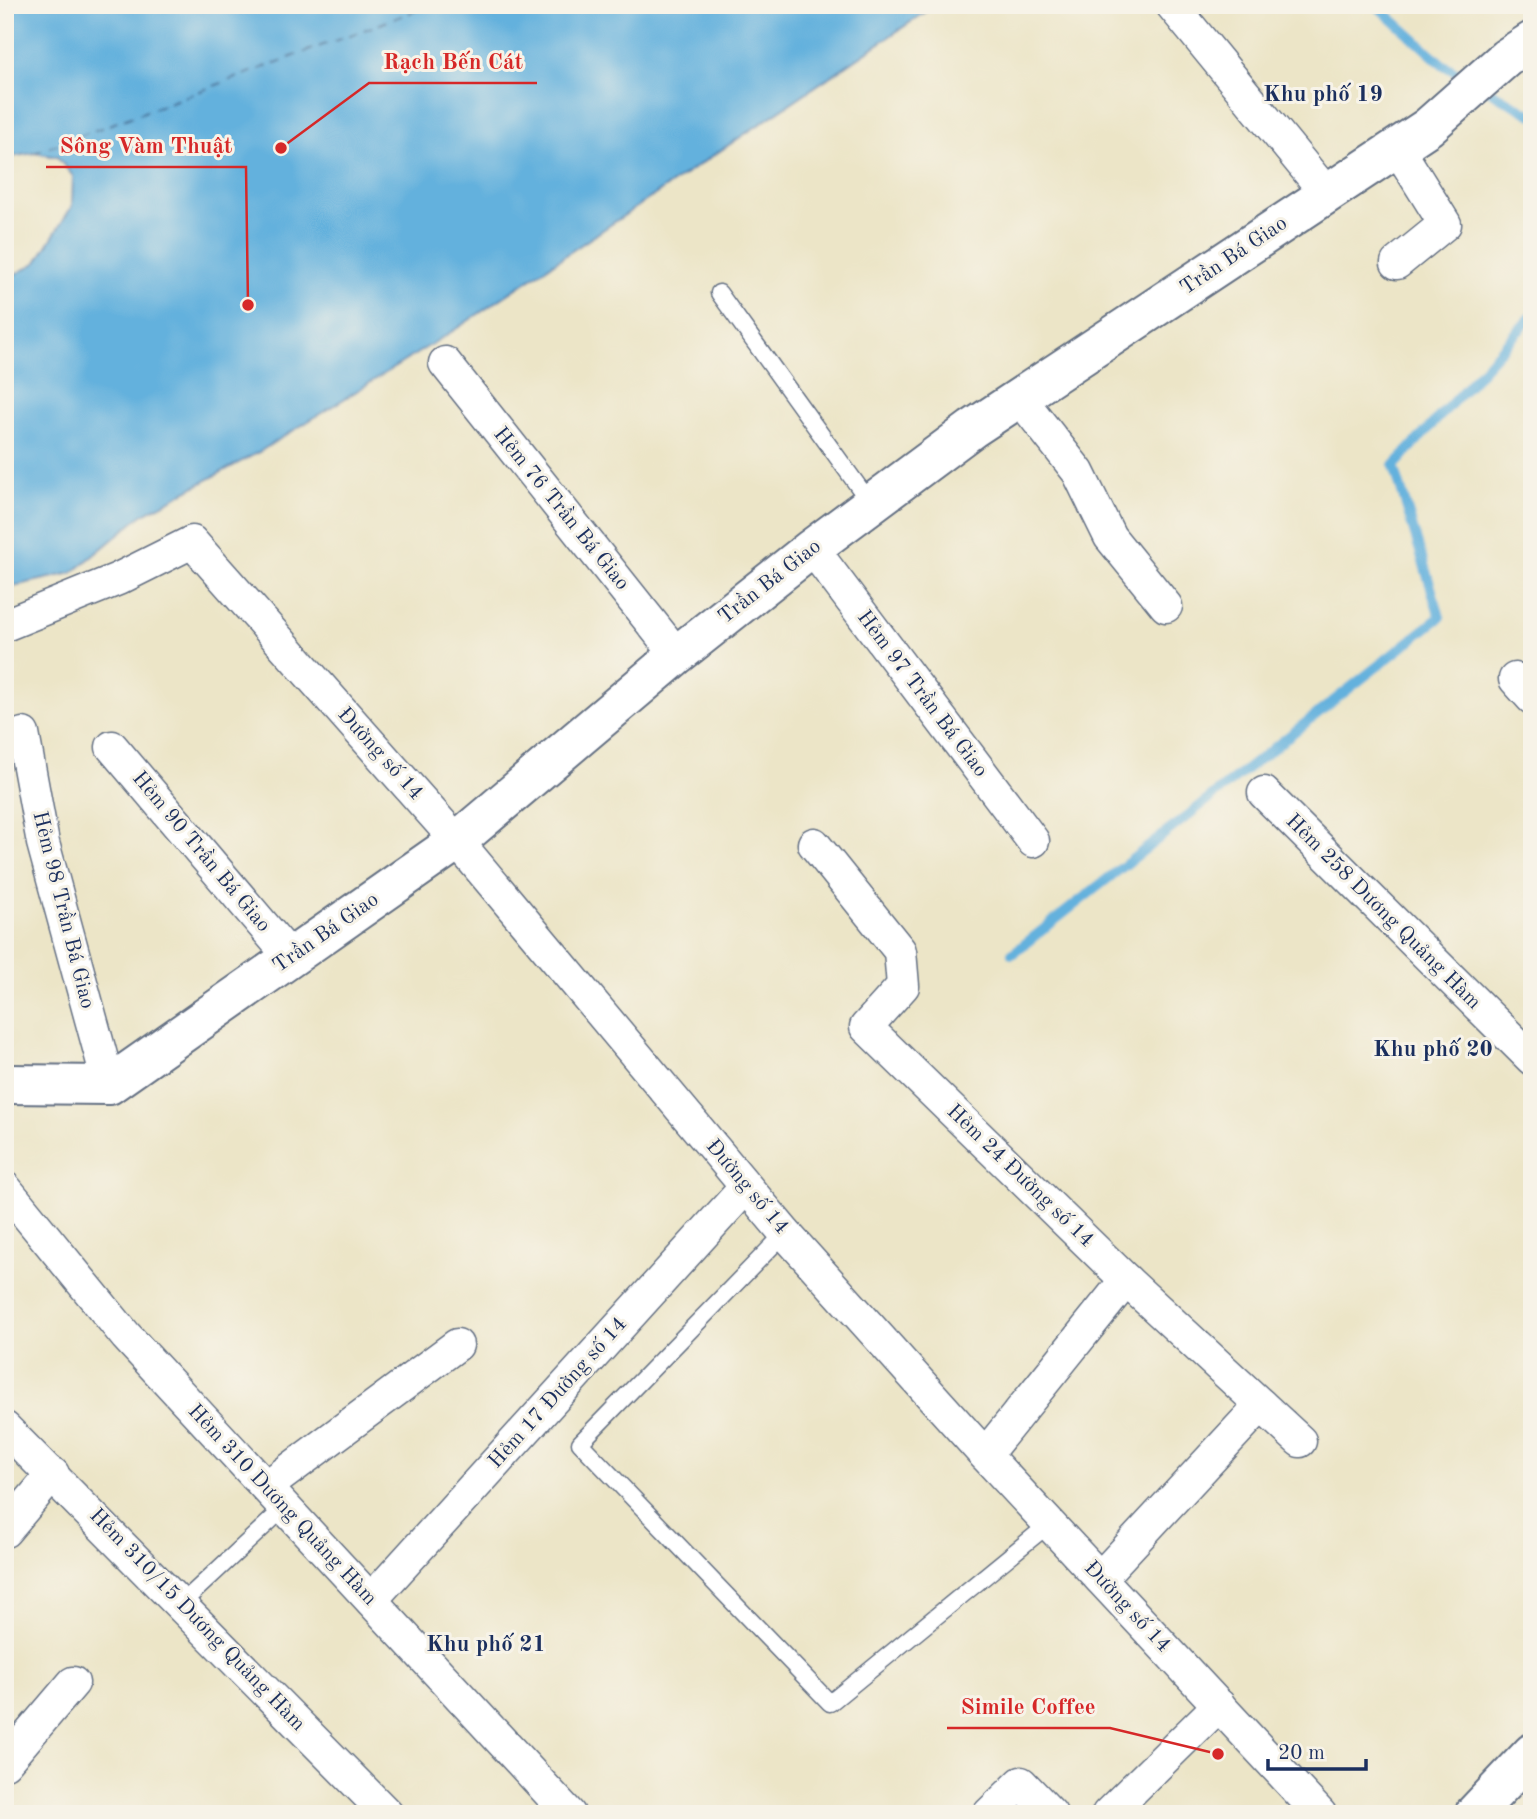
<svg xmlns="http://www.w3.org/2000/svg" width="1537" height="1819" font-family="'Old Standard TT',serif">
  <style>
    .water { fill: #64b1dd; stroke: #40709e; stroke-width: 2 }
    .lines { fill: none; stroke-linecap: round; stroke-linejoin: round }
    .stream { stroke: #64b1dd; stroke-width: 10 }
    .ferry { stroke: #315684; stroke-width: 2; stroke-dasharray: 9 7; stroke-linecap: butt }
    .service-casing { stroke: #646f83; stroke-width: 19 }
    .minor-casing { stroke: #646f83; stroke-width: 35 }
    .tertiary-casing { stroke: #646f83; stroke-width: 42 }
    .service { stroke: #fff; stroke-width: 16 }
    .minor { stroke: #fff; stroke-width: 32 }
    .tertiary { stroke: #fff; stroke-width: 38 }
    .labels { text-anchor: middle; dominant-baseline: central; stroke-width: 6; stroke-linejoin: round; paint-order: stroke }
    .street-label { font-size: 21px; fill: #1b2f5e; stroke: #f7f3e8 }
    .neighbourhood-label { font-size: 23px; font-weight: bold; fill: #1b2f5e; stroke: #f7f3e8 }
    .leader { fill: none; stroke: #d62828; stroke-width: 2.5 }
    .callout-dot { fill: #d62828; stroke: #f7f3e8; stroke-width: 2.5 }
    .callout-label { font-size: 23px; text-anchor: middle; font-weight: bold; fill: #d62828; stroke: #f7f3e8; stroke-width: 6; stroke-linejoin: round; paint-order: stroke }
  </style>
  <rect width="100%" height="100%" fill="#f7f3e8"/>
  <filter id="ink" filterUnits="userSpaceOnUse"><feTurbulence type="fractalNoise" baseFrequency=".0143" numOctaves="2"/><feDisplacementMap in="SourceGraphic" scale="14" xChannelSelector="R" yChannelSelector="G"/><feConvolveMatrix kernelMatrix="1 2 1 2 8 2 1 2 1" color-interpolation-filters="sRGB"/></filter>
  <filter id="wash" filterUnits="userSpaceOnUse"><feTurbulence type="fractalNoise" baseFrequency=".00686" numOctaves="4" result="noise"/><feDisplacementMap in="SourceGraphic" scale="28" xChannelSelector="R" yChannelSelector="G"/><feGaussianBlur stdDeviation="1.57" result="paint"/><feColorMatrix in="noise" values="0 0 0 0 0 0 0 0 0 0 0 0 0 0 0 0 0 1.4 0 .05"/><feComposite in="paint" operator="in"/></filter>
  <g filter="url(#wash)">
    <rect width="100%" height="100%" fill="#ece5c7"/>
    <path class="water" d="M5 5H936L456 329 259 452 142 515 72 573 5 588V280L37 262 72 206 73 176 57 157 34 153 5 158Z"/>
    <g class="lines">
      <g class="stream">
        <path d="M1376 5 1442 64 1470 80"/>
        <path d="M1484 88 1532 115"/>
        <path d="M1012 954 1440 617 1394 466 1532 316"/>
      </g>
      <path class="ferry" d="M34 153 431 5"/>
    </g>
  </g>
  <g filter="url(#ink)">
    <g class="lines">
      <defs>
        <g id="service">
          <path d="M719 293 871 504"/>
          <path d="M785 1233 580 1443 830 1703 1049 1524"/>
          <path d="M181 1604 285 1507"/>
        </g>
        <g id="minor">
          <path d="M1172 5 1327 194"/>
          <path d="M1397 263 1445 224 1397 147"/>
          <path d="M445 363 677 655"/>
          <path d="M1020 398 1078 472 1110 537 1166 606"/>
          <path d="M812 548 1033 841"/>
          <path d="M5 625 118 579 192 542 457 841 785 1233 985 1455 1320 1814"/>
          <path d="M1515 679 1532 698"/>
          <path d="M23 734 43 843 109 1085"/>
          <path d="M112 747 291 958"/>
          <path d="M1264 793 1532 1059"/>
          <path d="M814 844 900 951 903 986 866 1027 1126 1280 1300 1441"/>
          <path d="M5 1188 126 1336 569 1814"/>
          <path d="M5 1428 387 1814"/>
          <path d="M985 1455 1126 1280"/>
          <path d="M266 1487 457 1345"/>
          <path d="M5 1531 53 1474"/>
          <path d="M1100 1578 1261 1405"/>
          <path d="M371 1600 746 1187"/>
          <path d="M5 1763 73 1683"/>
          <path d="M989 1814 1021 1783 1051 1814"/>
          <path d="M1108 1814 1219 1705"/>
        </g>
        <g id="tertiary">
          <path d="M5 1084 109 1085 457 841 677 655 812 548 972 429 1428 127 1506 58 1532 41"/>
          <path d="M1474 1814 1532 1753"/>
        </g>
      </defs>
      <use href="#service" class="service-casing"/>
      <use href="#minor" class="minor-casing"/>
      <use href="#tertiary" class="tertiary-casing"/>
      <use href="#service" class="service"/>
      <use href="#minor" class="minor"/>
      <use href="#tertiary" class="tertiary"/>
    </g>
  </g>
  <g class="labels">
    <g class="street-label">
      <text transform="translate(1234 256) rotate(-34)">Trần Bá Giao</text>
      <text transform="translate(561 509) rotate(51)">Hẻm 76 Trần Bá Giao</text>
      <text transform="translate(770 582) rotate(-38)">Trần Bá Giao</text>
      <text transform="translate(922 694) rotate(53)">Hẻm 97 Trần Bá Giao</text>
      <text transform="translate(380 754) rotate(48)">Đường số 14</text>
      <text transform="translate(201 852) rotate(50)">Hẻm 90 Trần Bá Giao</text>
      <text transform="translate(63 910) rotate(76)">Hẻm 98 Trần Bá Giao</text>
      <text transform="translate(1383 912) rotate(45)">Hẻm 258 Dương Quảng Hàm</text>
      <text transform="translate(326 933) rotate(-35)">Trần Bá Giao</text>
      <text transform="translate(1020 1176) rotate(44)">Hẻm 24 Đường số 14</text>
      <text transform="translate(747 1187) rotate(50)">Đường số 14</text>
      <text transform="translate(558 1393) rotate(-48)">Hẻm 17 Đường số 14</text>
      <text transform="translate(282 1505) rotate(47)">Hẻm 310 Dương Quảng Hàm</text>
      <text transform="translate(1127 1607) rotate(47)">Đường số 14</text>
      <text transform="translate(197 1620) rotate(46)">Hẻm 310/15 Dương Quảng Hàm</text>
    </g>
    <g class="neighbourhood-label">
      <text x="1323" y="94">Khu phố 19</text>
      <text x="1433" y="1049">Khu phố 20</text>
      <text x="486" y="1644">Khu phố 21</text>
    </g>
  </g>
  <path class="leader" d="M281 148L369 83H537M248 305L246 167H46M1218 1754L1110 1728H947"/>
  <g class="callout-dot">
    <circle cx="281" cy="148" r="7"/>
    <circle cx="248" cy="305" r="7"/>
    <circle cx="1218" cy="1754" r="7"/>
  </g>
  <g class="callout-label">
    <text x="453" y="69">Rạch Bến Cát</text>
    <text x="146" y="153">Sông Vàm Thuật</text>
    <text x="1028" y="1714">Simile Coffee</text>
  </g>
  <rect width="1537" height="1819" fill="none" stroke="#f7f3e8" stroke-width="28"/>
  <path d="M1268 1759v10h98v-10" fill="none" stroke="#1b2f5e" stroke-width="3.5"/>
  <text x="1278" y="1759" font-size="21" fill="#1b2f5e" stroke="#f7f3e8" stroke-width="5" paint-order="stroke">20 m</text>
</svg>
